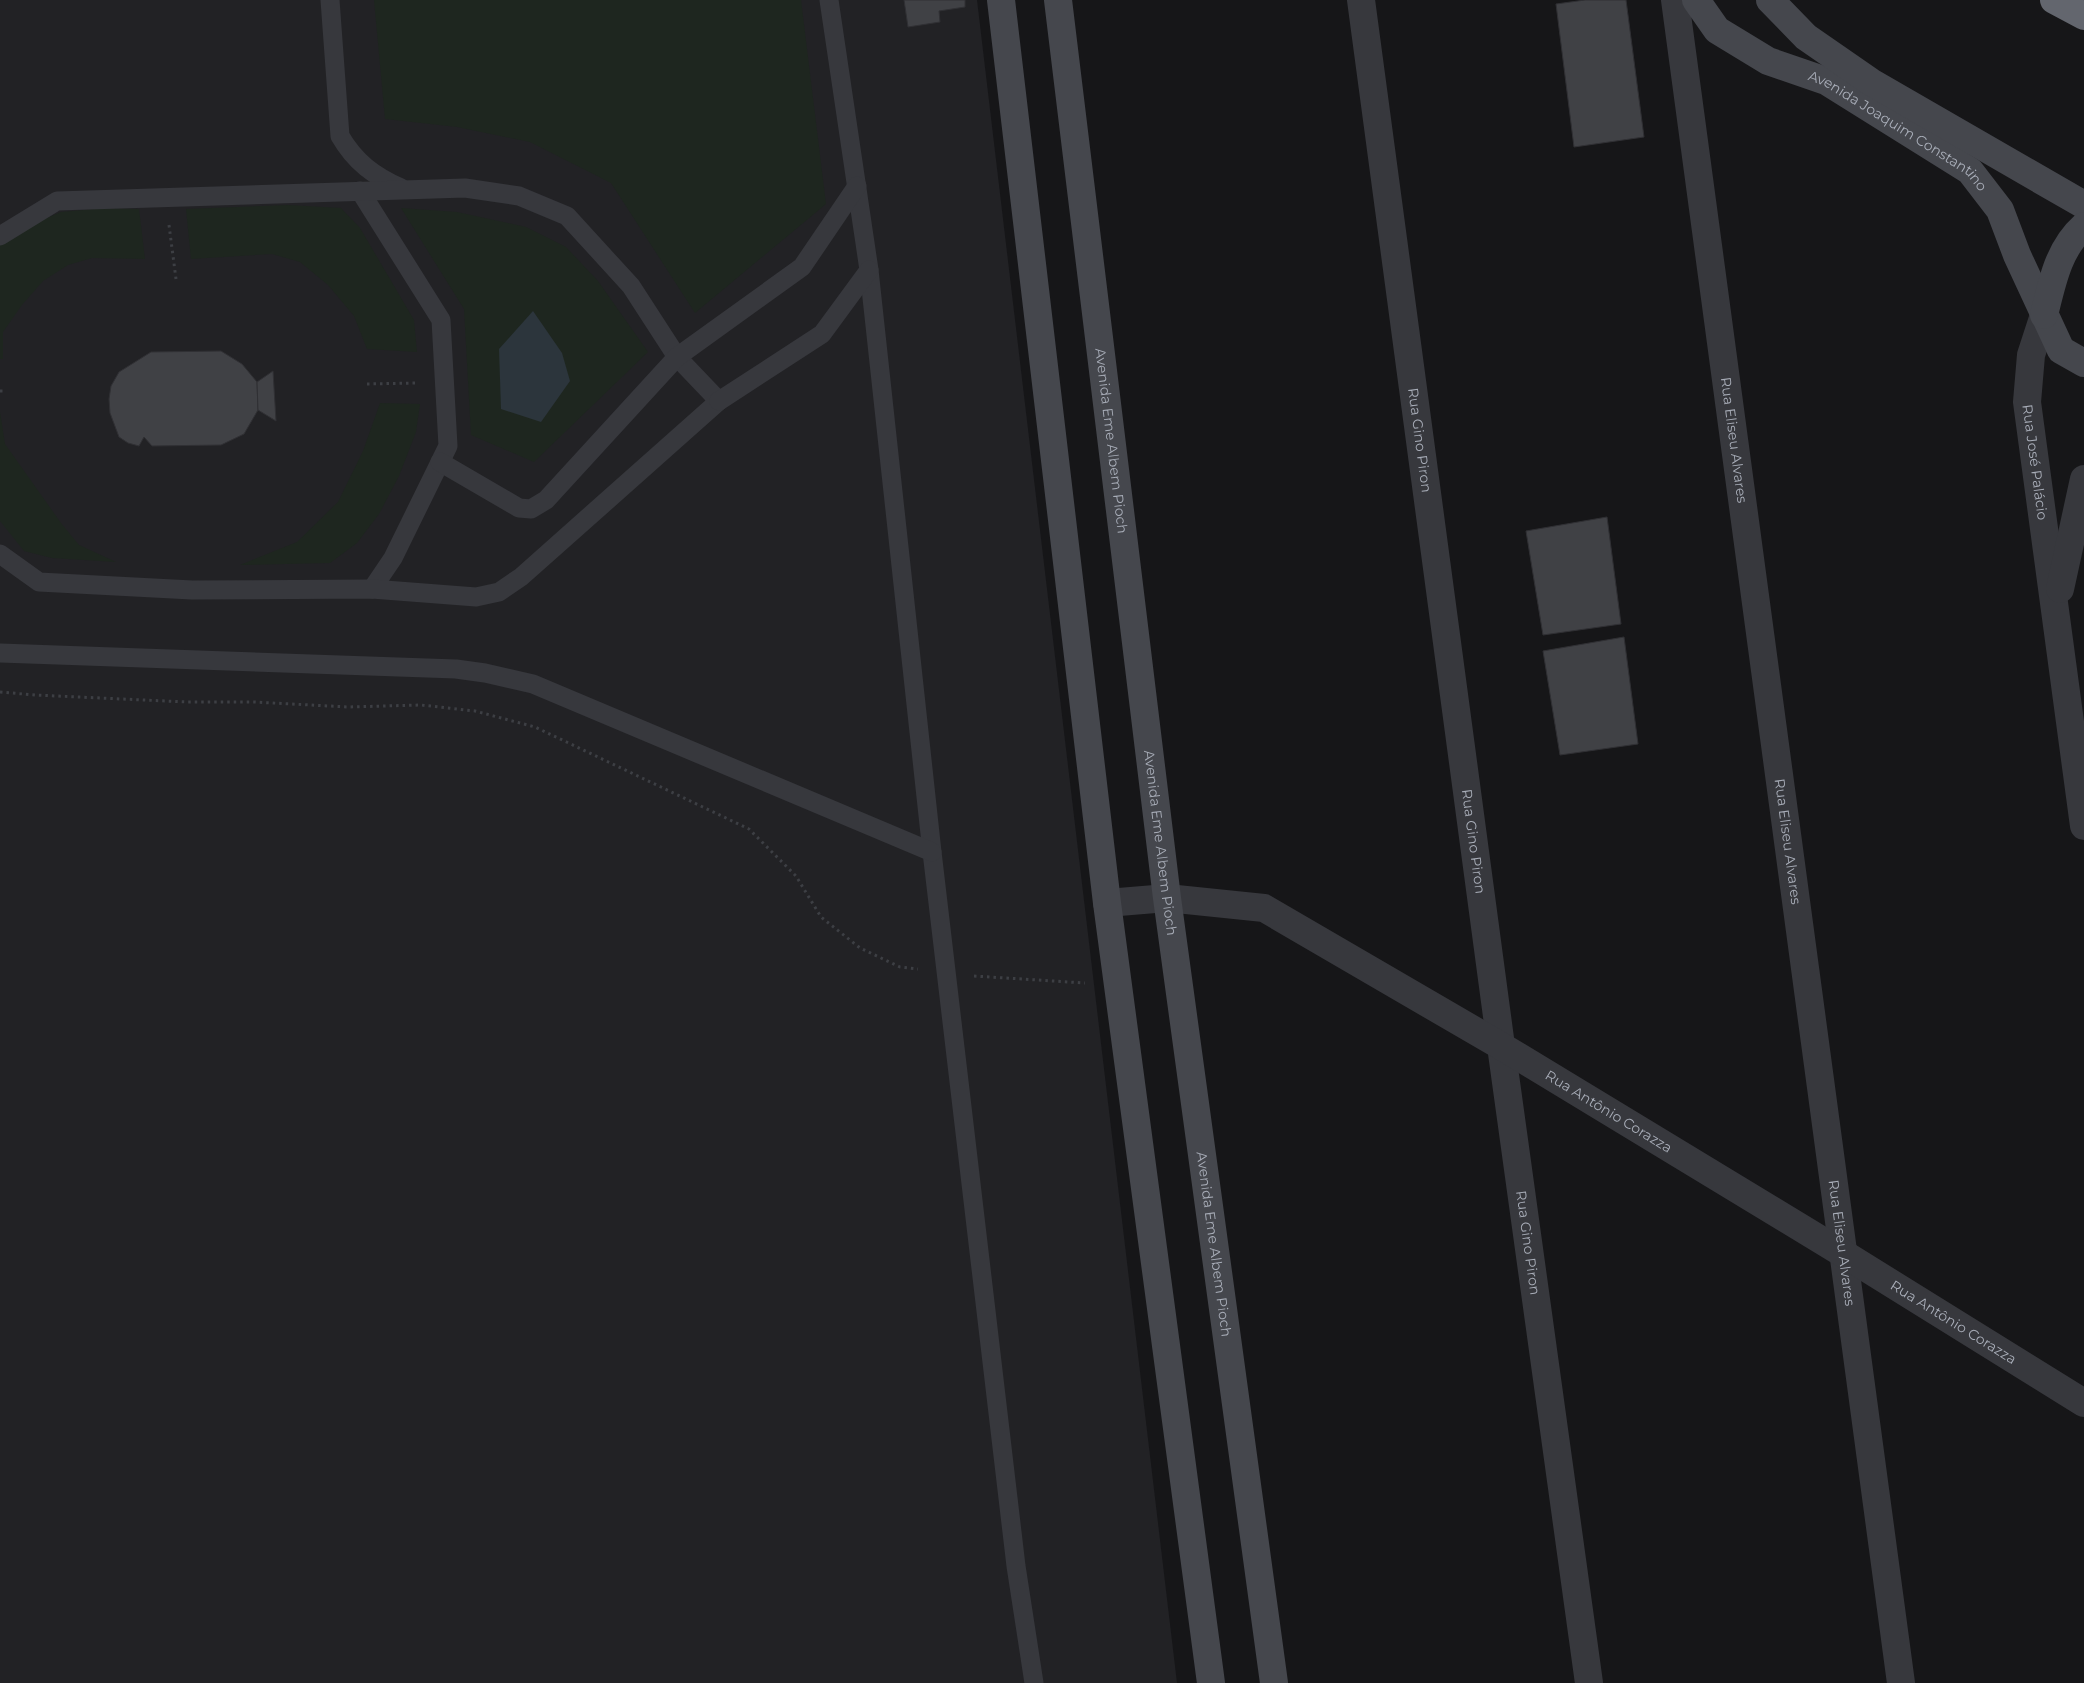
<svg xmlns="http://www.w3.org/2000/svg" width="2084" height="1683" font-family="Montserrat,sans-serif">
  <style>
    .built { fill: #222225 }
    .green { fill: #1e261f }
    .water { fill: #2c353c }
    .building { fill: #404145; stroke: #303034 }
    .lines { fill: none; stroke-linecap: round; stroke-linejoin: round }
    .path { stroke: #3d3f44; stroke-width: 3; stroke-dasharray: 2.5 4; stroke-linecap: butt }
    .lane { stroke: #37383d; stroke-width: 19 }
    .street { stroke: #37383d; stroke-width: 28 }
    .secondary { stroke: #45474d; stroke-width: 28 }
    .highway { stroke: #63666e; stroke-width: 28 }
    .labels { text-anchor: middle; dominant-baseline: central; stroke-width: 5; stroke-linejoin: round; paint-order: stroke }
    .street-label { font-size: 14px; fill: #a8adb8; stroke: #111113 }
  </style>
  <rect width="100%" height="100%" fill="#161618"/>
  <path class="built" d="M0 0H977L1177 1683H0Z"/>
  <g class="green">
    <path d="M374 0H801L826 204 695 313 611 183 530 142 457 127 385 119Z"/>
    <path d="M288 205 341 208 360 228 414 320 417 352 367 349 354 316 328 285 300 262 272 254 191 259 186 209Z"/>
    <path d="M105 208 139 209 145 259 92 258 68 265 43 281 22 305 3 332V359H0V245L32 224 61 212Z"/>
    <path d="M401 208 457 212 526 227 566 247 598 281 648 352 534 462 471 435 464 309Z"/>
    <path d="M380 403 420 404 416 432 399 476 379 514 357 543 330 563 240 565 297 542 338 502 363 451Z"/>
    <path d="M0 412 5 444 61 523 79 545 116 562 52 558 24 551 0 521Z"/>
  </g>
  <path class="water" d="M533 311 562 353 570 381 541 422 501 409 499 349Z"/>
  <g class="building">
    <path d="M904 0H965V7L939 11 940 22 908 27Z"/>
    <path d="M1585 0H1626L1644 137 1574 147 1556 4Z"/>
    <path d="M221 351 242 364 257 382 258 410 244 434 221 445 152 446 144 437 139 446 128 443 119 437 110 413 109 399 111 386 119 372 151 352Z"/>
    <path d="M273 371 276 421 258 410 257 382Z"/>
    <path d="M1607 517 1621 624 1543 635 1526 531Z"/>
    <path d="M1624 637 1638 744 1560 755 1543 651Z"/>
  </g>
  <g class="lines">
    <g class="path">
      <path d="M169 225 176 279"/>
      <path d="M367 384 416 383"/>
      <path d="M0 391H5"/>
      <path d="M0 692 35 695 187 702H254L348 707 421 705 475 711 535 727 749 829 796 876 821 917 860 948 900 967 918 969"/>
      <path d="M974 976 1085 983"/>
    </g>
    <g class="lane">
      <path d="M330 0 340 136C355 162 374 176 401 188"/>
      <path d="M829 0 869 270 932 852 1016 1566 1034 1683"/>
      <path d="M360 191 441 320 448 446 393 558 372 589"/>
      <path d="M0 236 57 201 465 188 519 196 567 216 631 286 677 357 719 401 521 577 499 592 476 597 372 589 192 590 39 582 0 554"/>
      <path d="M719 401 822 334 869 270"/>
      <path d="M440 462 519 508 531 509 546 500 677 357 802 267 857 186"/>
      <path d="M0 653 456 669 485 673 533 684 932 852"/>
    </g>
    <g class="street">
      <path id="s1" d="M1361 0 1501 1046 1589 1683"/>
      <path id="s2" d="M1675 0 1901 1683"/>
      <path id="s3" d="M2044 315 2031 355 2027 402 2084 826"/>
      <path d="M2060 589 2084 479"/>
      <path id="s4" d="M1107 903 1167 898 1264 908 1501 1046 1844 1254 2084 1403"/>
    </g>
    <g class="secondary">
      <path d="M1001 0 1107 903 1211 1683"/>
      <path id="s5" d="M1058 0 1167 898 1274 1683"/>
      <path id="s6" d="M1696 0 1717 30 1768 61 1826 81 1970 171 2000 210 2017 255 2061 350 2084 363"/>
      <path d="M1770 0 1806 37 1871 82 2084 205"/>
      <path d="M2044 315C2052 283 2058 249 2084 226"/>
    </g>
    <path class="highway" d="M2054 0 2084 16"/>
  </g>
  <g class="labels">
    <g class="street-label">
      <text stroke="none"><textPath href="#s6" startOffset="245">Avenida Joaquim Constantino</textPath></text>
      <text stroke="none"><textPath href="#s5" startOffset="444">Avenida Eme Albem Pioch</textPath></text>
      <text stroke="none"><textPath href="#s1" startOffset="444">Rua Gino Piron</textPath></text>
      <text stroke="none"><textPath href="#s2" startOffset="444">Rua Eliseu Alvares</textPath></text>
      <text stroke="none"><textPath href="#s3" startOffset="150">Rua José Palácio</textPath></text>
      <text stroke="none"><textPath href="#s2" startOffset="849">Rua Eliseu Alvares</textPath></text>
      <text stroke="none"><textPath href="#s5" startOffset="849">Avenida Eme Albem Pioch</textPath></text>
      <text stroke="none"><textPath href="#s1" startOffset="849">Rua Gino Piron</textPath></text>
      <text stroke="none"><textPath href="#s4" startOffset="558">Rua Antônio Corazza</textPath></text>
      <text stroke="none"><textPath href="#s1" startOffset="1254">Rua Gino Piron</textPath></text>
      <text stroke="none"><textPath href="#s2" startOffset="1254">Rua Eliseu Alvares</textPath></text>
      <text stroke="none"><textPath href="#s5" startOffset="1254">Avenida Eme Albem Pioch</textPath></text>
      <text stroke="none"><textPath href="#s4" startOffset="962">Rua Antônio Corazza</textPath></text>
    </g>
  </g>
</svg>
